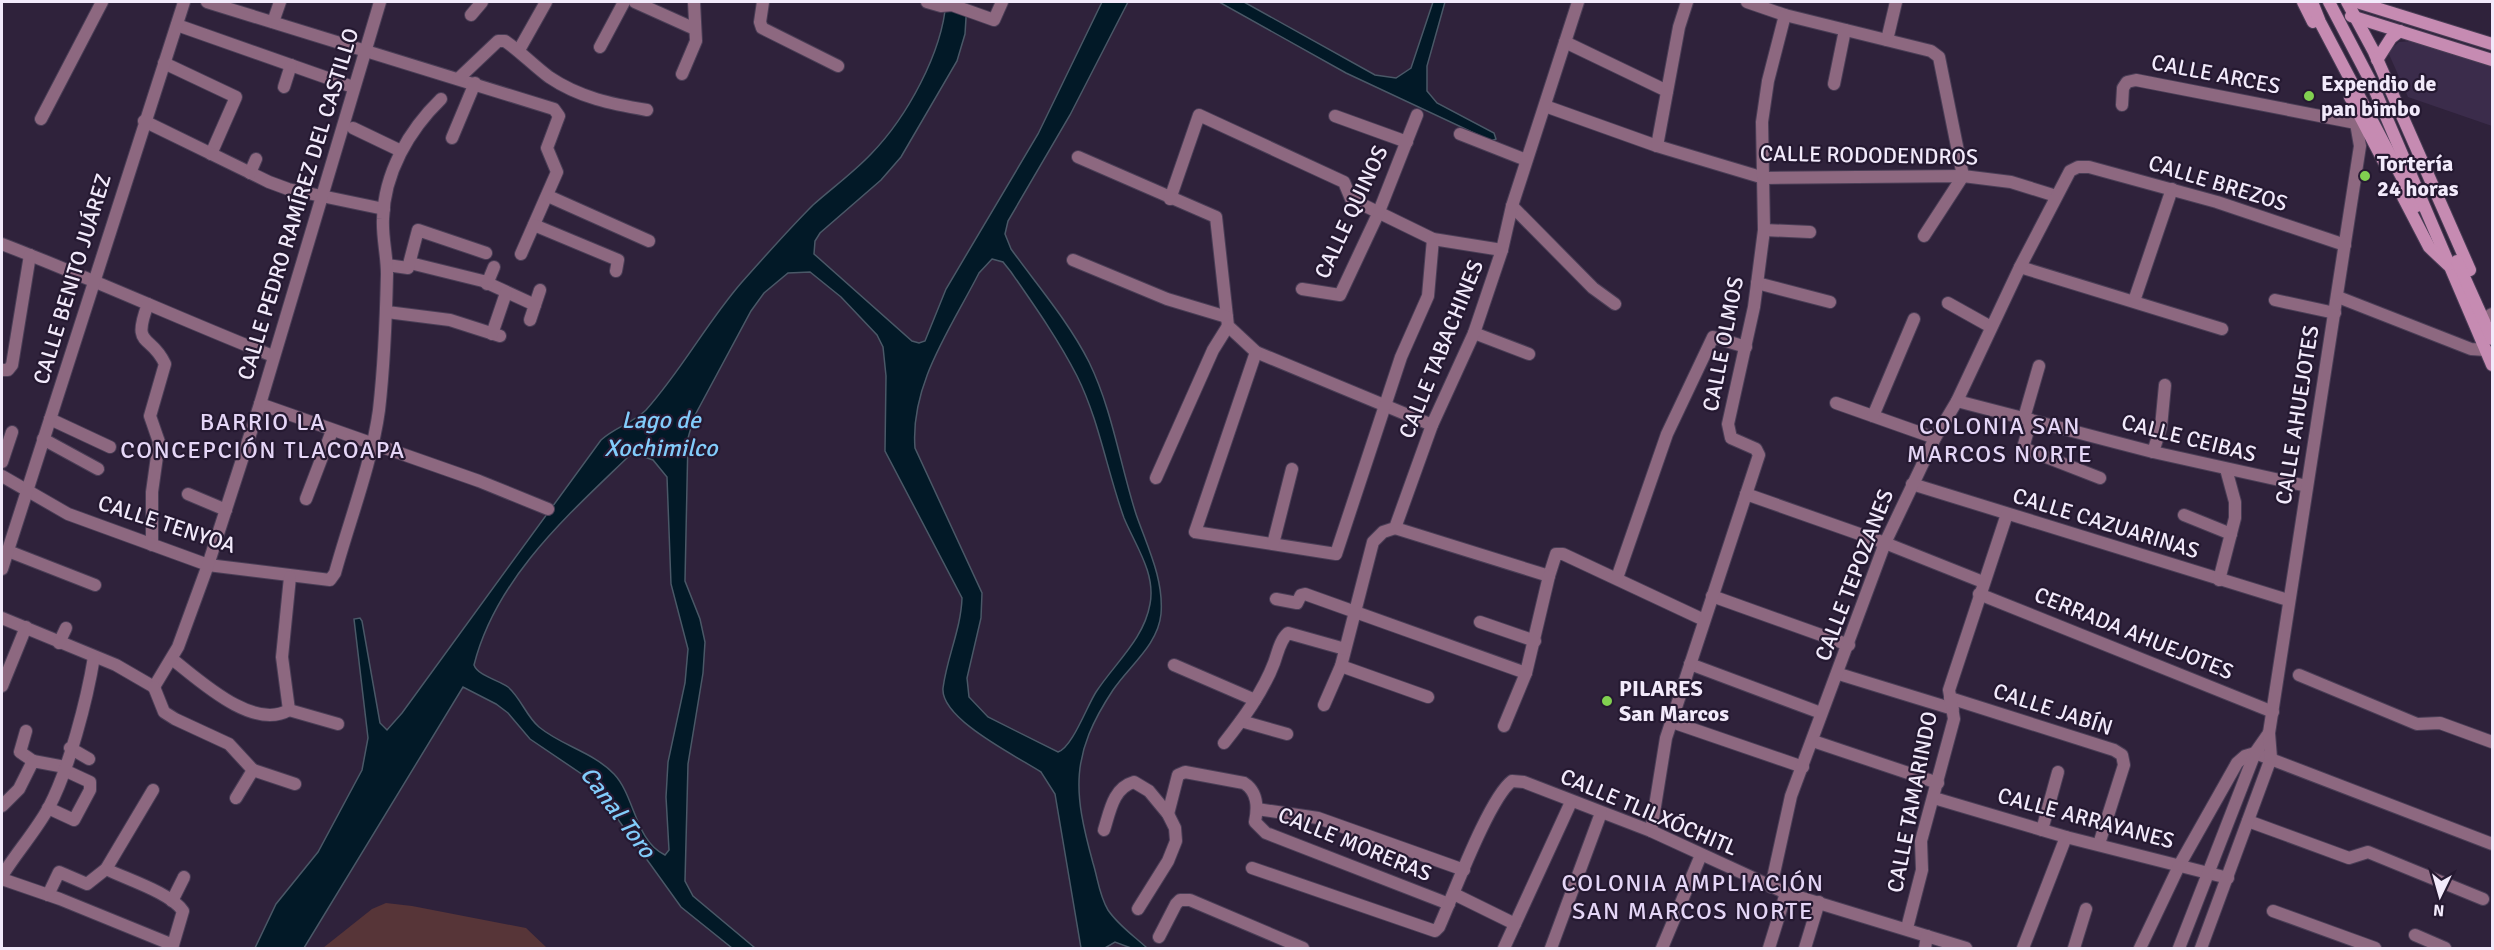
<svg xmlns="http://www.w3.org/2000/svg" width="2494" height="950" font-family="Signika,sans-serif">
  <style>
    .built { fill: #3b2c4b }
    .green { fill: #573538 }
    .water { fill: #021927; stroke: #4a5867; stroke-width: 1.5; fill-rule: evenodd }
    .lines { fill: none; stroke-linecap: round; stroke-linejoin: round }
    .minor-casing { stroke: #4a3e56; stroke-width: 14 }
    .secondary-casing { stroke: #4a3e56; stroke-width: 14 }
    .minor { stroke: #8d6880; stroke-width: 12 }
    .secondary { stroke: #c68bb2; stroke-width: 12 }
    .poi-dot { fill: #81d050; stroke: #251931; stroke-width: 2 }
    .labels { text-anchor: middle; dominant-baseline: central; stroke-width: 4.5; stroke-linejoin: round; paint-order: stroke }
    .street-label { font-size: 22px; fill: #f2eafb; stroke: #251931 }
    .poi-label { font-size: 22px; font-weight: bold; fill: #f2eafb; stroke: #251931; text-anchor: start }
    .water-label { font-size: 24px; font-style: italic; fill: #82ccfb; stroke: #251931 }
    .neighbourhood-label { font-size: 24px; letter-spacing: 1.5px; fill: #e5d6f7; stroke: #251931 }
  </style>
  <rect width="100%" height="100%" fill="#2f223b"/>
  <path class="built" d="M2412 41 2492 67V126L2408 97 2388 52 2399 42Z"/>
  <path class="green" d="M386 903 412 906 526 928 547 948H323L372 909Z"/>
  <g class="water">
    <path d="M946 2H967L965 34 957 61 901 157 881 180 820 233 815 241 814 254 912 341 919 343 925 341 946 289 1038 134 1102 2H1128L1070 115 1008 221 1005 234 1011 249C1037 285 1069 322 1089 362 1112 409 1120 464 1136 514 1147 546 1164 579 1161 614 1158 645 1129 666 1113 690 1070 755 1073 791 1093 863 1098 879 1099 895 1108 910 1118 925 1134 936 1147 948H1131L1115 942 1105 948H1081L1055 794 1041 772C1018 757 940 719 943 688 947 657 961 629 962 598L885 451 886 376 883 347 877 335 841 297 810 272 788 273 764 293 751 311 694 417 688 438 685 581 700 619 705 642 703 673 688 764 685 881 693 896 755 948H732L681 907 589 779 530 739 508 713 496 704 463 687 304 948H255L276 904 318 852 362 770 368 738 354 619 360 618 362 621 380 723 387 730 402 713 601 440C615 427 633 423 646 410 682 370 707 322 742 282 765 256 788 230 813 205 832 188 853 173 871 154 907 117 942 53 946 2ZM992 259 1003 262 1011 272C1034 305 1058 339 1077 376 1099 420 1107 471 1124 518 1135 545 1156 573 1150 604 1144 639 1115 663 1096 692 1087 706 1072 748 1058 752L988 717 969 697 967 678 981 618 982 593 915 448C910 384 951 328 979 273ZM636 454 653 460 667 477 671 584 688 649 685 683 668 762 666 797 669 850 665 855C635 841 635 796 614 774 593 752 562 746 539 727 526 716 521 698 508 687 499 680 478 676 474 665 496 578 568 515 629 456Z"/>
    <path d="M1219 2H1244L1375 75 1396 78 1411 68 1433 2H1445L1427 66V91L1437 103 1494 133 1496 139 1491 141 1346 73Z"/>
  </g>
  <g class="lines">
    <defs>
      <g id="minor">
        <path d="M207 2 554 109 559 116 547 148 557 172 521 254"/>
        <path d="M635 2 695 29"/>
        <path d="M763 2 760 22 762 28 838 66"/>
        <path d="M927 2 941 6 952 5 994 20 1002 2"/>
        <path d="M1747 2 1785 15 1931 51 1939 57 1963 176 1924 236"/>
        <path d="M471 15 482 2"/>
        <path d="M273 22 280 2"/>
        <path d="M177 25 353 87"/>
        <path d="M1887 40 1896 2"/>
        <path d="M1565 42 1667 91"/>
        <path d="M600 47 624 2"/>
        <path d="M519 50 546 2"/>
        <path d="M164 63 236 97 211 154"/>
        <path d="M682 74 696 41 694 2"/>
        <path d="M458 79 498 41H505C521 52 534 66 549 77 580 98 612 104 647 110"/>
        <path d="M1834 84 1845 30"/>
        <path d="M284 87 291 65"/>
        <path d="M2122 105 2123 88 2127 82 2136 80 2356 123"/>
        <path d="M1545 106 1657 146 1764 178 1963 176 2011 182 2056 196"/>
        <path d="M1335 116 1407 142"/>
        <path d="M41 119 102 2"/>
        <path d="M144 121 269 182 288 189 384 209"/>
        <path d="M353 128 401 151"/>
        <path d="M1460 134 1526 160"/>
        <path d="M452 138 475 83"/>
        <path d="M1657 146 1679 27 1687 2"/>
        <path d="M1078 157 1216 217 1228 326 1256 352 1432 425"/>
        <path d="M250 173 256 159"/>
        <path d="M548 196 649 241"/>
        <path d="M1170 199 1199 115 1344 182 1351 199 1433 239 1502 250"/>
        <path d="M1512 206 1593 288 1615 304"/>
        <path d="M534 225 618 260 616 271"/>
        <path d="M1764 230 1810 232"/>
        <path d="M2 244C93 279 182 320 273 356"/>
        <path d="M1073 260 1167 299 1227 317"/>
        <path d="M410 263 483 281 535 305"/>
        <path d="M387 265 408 268 418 230 486 253"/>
        <path d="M2020 267 2222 329"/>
        <path d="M1757 283 1830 302"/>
        <path d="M487 284 494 267"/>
        <path d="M1302 289 1340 295 1378 214 1417 115"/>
        <path d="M2338 297 2471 349 2486 350"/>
        <path d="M2275 300 2335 313"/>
        <path d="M2134 301 2172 189"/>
        <path d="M1948 303 1991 327"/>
        <path d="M148 304C131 349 151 333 165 364L150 416 159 442 152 492V545"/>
        <path d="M387 312 450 320 500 336"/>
        <path d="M2490 315 2492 314"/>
        <path d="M530 320 540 290"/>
        <path d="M1474 333 1529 354"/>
        <path d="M492 334 506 293"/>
        <path d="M1256 352 1195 532 1336 554 1401 357 1428 296 1433 239"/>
        <path d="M2 370H8L12 365 30 255"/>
        <path d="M1957 401 2153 452 2307 486"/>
        <path d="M1836 403 1935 438"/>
        <path d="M260 404 479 481 548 509"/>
        <path d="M1873 416 1914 319"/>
        <path d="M2024 418 2039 366"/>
        <path d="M50 419 110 447"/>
        <path d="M2031 420 2023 448 2100 478"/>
        <path d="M43 439 98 469"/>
        <path d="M2153 452 2161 427 2165 385"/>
        <path d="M2 462 12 432"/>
        <path d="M2 476 68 514 208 565 330 580 335 573C349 522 372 462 379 410 384 366 386 319 387 274 387 255 382 237 383 219 384 173 409 130 441 99"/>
        <path d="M1156 478 1213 350 1228 326"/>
        <path d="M1912 484 2288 600"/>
        <path d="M188 494 226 510"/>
        <path d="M1746 494 1885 543 1983 582"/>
        <path d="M306 499 332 431"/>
        <path d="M2184 515 2231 534"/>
        <path d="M1395 528 1549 576 1556 554H1563L1704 620"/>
        <path d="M1273 544 1292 469"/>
        <path d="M8 551 95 585"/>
        <path d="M2 569 184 2"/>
        <path d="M1617 578 1667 434 1713 337 1746 347"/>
        <path d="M2219 580 2235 518V502L2226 469"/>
        <path d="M1979 594 2273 712"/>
        <path d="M1712 596 1849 645"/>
        <path d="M1276 599 1297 603 1301 595 1305 594 1526 673"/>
        <path d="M2 618 116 665 154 687"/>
        <path d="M1480 622 1535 641"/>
        <path d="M59 643 66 628"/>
        <path d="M172 659C199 680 253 731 289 710"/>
        <path d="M1690 664 1821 713"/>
        <path d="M1174 665 1255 700"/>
        <path d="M1341 666 1428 697"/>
        <path d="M1839 674 1953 709"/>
        <path d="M2299 675 2417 724 2440 723 2492 742"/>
        <path d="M2 686 26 627"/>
        <path d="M154 687 178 647 208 565 260 404 380 2"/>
        <path d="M154 687 164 712 175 719 229 744 253 770"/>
        <path d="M1950 698 2114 750 2122 755 2124 765 2099 844"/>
        <path d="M1324 705 1341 666 1373 542 1383 532 1395 528 1432 425 1474 333 1502 250 1512 206 1578 2"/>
        <path d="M289 710 282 657 290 577"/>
        <path d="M289 710 338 724"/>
        <path d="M1241 721 1287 734"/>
        <path d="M1672 722 1803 767"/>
        <path d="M1504 726 1526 673 1549 576"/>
        <path d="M26 731 20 752 33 761"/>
        <path d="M1813 741 1938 783"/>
        <path d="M1224 743C1243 719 1263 692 1274 663 1278 652 1280 640 1288 633L1345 649"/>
        <path d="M70 748 89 759"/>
        <path d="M2255 753 2492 844"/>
        <path d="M253 770 295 784"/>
        <path d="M236 798 253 770"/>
        <path d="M1934 798 2066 837 2228 878"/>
        <path d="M2 806 19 789 33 761 65 767"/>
        <path d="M48 808 74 820 90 790V782L64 770"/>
        <path d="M1257 809 1318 818 1464 870"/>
        <path d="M1168 814 1178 775 1185 772 1244 783C1258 792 1258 807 1255 822L1266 833 1449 904"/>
        <path d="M2248 821 2349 858 2368 852 2483 899"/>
        <path d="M1104 830C1110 811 1113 788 1134 782L1149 791 1168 814 1175 828 1176 841 1168 861 1138 909"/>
        <path d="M2042 830 2058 772"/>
        <path d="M1651 831 1666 738 1759 455 1756 449 1731 438 1728 424 1754 307 1764 230 1762 122 1768 81 1785 15"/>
        <path d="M1252 868 1435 931 1439 927C1453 896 1489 798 1512 781L1524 782 1651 831 1786 893 1966 948"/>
        <path d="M2 876C16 853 36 831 49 807 69 769 87 700 94 657"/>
        <path d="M2 879 60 899 173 945 183 911C171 893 126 879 106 869"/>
        <path d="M1771 887 1791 796 1885 543 1935 438 1957 401 2020 267 2070 171 2078 167H2089L2217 202 2345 245"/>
        <path d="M1454 894 1515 924"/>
        <path d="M48 895 59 872 87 884 106 869 153 790"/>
        <path d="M172 901 184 877"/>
        <path d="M2273 911 2375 948"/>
        <path d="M1907 928 1922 870 1921 841 1954 719 1949 690 2007 514"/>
        <path d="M2415 935 2445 948"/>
        <path d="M1159 937 1176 904 1180 900H1190L1303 948"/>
        <path d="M1504 948 1571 802"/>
        <path d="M1551 948 1601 813"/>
        <path d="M1662 948 1701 855"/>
        <path d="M1769 948 1786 893"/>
        <path d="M1805 948 1819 902"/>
        <path d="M1925 948 1927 936"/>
        <path d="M2023 948 2066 837"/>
        <path d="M2074 948 2086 909"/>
        <path d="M2140 948 2180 864 2237 763 2245 756 2255 753"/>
        <path d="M2179 948 2255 753 2269 733"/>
        <path d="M2201 948 2271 758 2269 733 2360 146 2356 123 2361 108"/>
      </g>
      <g id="secondary">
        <path d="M2303 2 2313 22"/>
        <path d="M2312 2 2320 22 2417 206"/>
        <path d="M2329 2 2373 86 2492 365"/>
        <path d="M2347 2 2374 52 2470 270"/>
        <path d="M2357 2 2492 44"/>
        <path d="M2351 16 2492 60"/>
        <path d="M2377 60 2391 38 2400 31"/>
        <path d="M2350 97 2385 164"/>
        <path d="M2403 197 2429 247 2448 265"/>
        <path d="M2457 261 2492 339"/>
      </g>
    </defs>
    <use href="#minor" class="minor-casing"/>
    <use href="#secondary" class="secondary-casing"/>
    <use href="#minor" class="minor"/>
    <use href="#secondary" class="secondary"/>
  </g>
  <g class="poi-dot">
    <circle cx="2309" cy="96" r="6"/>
    <circle cx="2365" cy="176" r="6"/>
    <circle cx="1607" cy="701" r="6"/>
  </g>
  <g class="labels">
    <g class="street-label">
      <text transform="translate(2216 74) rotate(11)">CALLE ARCES</text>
      <text transform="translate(1869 155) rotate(1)">CALLE RODODENDROS</text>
      <text transform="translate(2218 183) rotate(17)">CALLE BREZOS</text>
      <text transform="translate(298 204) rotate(-73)">CALLE PEDRO RAMÍREZ DEL CASTILLO</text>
      <text transform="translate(1351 212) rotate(-65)">CALLE QUINOS</text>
      <text transform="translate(72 279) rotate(-73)">CALLE BENITO JUÁREZ</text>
      <text transform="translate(1723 344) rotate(-79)">CALLE OLMOS</text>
      <text transform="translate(1441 349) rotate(-68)">CALLE TABACHINES</text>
      <text transform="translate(2297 415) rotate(-81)">CALLE AHUEJOTES</text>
      <text transform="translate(2189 438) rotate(14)">CALLE CEIBAS</text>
      <text transform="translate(2106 523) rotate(17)">CALLE CAZUARINAS</text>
      <text transform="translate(167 524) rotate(18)">CALLE TENYOA</text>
      <text transform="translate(1854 575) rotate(-69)">CALLE TEPOZANES</text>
      <text transform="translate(2134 633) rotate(22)">CERRADA AHUEJOTES</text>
      <text transform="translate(2053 709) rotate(18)">CALLE JABÍN</text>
      <text transform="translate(1912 802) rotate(-79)">CALLE TAMARINDO</text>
      <text transform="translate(1649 812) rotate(23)">CALLE TLILXÓCHITL</text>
      <text transform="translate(2086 818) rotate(15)">CALLE ARRAYANES</text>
      <text transform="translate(1355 844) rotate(22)">CALLE MORERAS</text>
    </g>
    <g class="poi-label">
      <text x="2321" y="83">Expendio de<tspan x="2321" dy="25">pan bimbo</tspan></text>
      <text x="2377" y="163">Tortería<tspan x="2377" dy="25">24 horas</tspan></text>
      <text x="1619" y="688">PILARES<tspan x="1619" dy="25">San Marcos</tspan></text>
    </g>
    <g class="water-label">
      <text x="661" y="420">Lago de<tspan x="661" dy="28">Xochimilco</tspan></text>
      <text transform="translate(618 812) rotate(53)">Canal Toro</text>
    </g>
    <g class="neighbourhood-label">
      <text x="263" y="422">BARRIO LA<tspan x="263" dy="28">CONCEPCIÓN TLACOAPA</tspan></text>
      <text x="2000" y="426">COLONIA SAN<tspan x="2000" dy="28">MARCOS NORTE</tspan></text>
      <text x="1693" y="883">COLONIA AMPLIACIÓN<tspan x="1693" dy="28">SAN MARCOS NORTE</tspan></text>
    </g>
  </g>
  <rect width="2494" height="950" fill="none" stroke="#f2eafb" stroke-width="6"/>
  <g transform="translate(2440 896) rotate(185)" stroke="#251931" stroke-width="4.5" paint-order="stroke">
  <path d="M0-4.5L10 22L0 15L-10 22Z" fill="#f2eafb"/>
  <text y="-9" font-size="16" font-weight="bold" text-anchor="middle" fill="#f2eafb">N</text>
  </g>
</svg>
